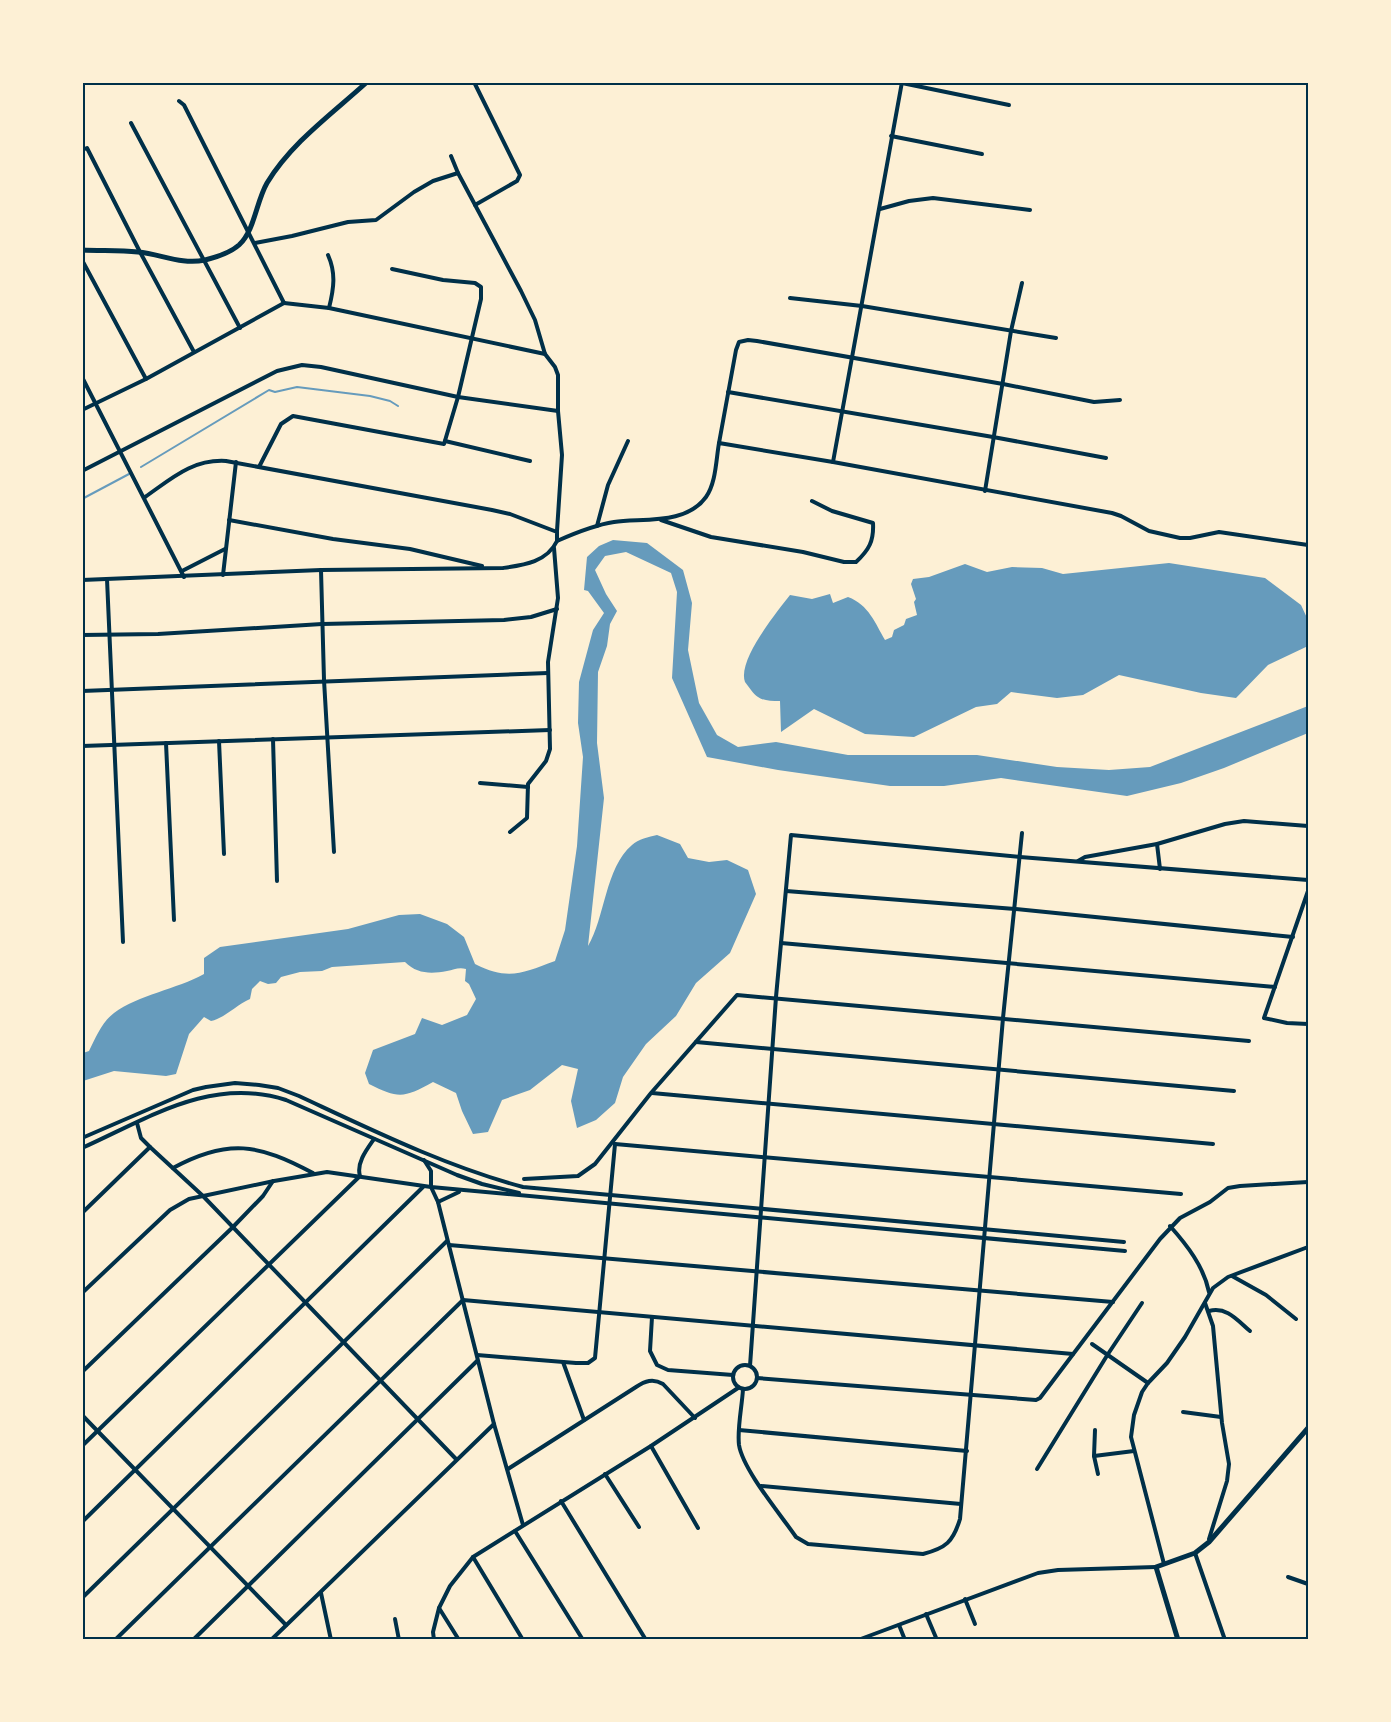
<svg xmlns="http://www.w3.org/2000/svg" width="1391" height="1722" font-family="Ubuntu,sans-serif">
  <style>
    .water { fill: #669bbc }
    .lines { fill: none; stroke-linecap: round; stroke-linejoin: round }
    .stream { stroke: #669bbc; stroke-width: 2 }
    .minor { stroke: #003049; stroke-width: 4 }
    .tertiary { stroke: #003049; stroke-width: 5 }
    .secondary { stroke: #003049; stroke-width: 5 }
    .neatline { fill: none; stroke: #003049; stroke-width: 2 }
  </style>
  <rect width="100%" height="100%" fill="#fdf0d5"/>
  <g class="water">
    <path d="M613 540 647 543 683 570 692 603 688 650 699 703 717 735 738 747 776 742 848 755H977L1057 767 1109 770 1150 767 1308 706V733L1224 768 1181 783 1127 796 1001 778 944 786H890L778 770 707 757 672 678 677 592 671 573 626 552 605 556 595 570 606 594 617 611 610 624 607 646 598 672 597 743 604 798 588 946C605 918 605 868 632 845 638 839 649 837 657 835L680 844 688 858 709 862 727 860 748 870 756 894 730 953 696 983 676 1016 646 1044 623 1077 615 1103 596 1120 577 1128 571 1101 578 1069 562 1065 530 1090 502 1100 488 1132 473 1134 462 1111 456 1093 433 1082C404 1098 399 1099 369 1084L365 1073 373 1050 415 1034 422 1018 442 1025 467 1015 476 999 469 984 465 981 466 969C458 967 454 970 447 971 431 974 417 974 405 962L332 967 322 971 300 972 281 977 276 983 268 984 260 981 252 989 250 999C236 1005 225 1018 211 1021L204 1017 189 1034 176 1074 166 1076 114 1071 83 1081V1053L89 1051C96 1037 102 1022 114 1013 138 995 177 989 204 974V958L220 947 348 929 399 915 420 914 447 924 464 937 475 964C509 981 522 973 555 961L565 930 577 846 583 757 578 723 579 682 593 630 604 613 588 591 584 590 587 557 599 546Z"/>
    <path d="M1169 563 1265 578 1301 605 1308 620V646L1268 665 1236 698 1201 693 1119 675 1083 695 1057 698 1011 692 997 704 976 707 914 737 865 734 814 709 781 732 780 701C767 701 759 701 751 690 749 687 747 685 745 682 737 660 777 612 790 595L812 599 830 594 833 603 848 597C869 605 875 623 885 640L892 637 894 630 904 625 906 619 917 615 914 602 916 599 911 584 913 579 929 577 965 564 987 572 1012 567 1042 568 1063 574Z"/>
  </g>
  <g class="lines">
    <g class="stream">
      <path d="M141 467 269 390 275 392 297 387 370 396 390 401 398 406"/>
      <path d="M82 499 129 474"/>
    </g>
    <g class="minor">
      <path d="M474 82 520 175 517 181 475 205"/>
      <path d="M902 83 1009 105"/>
      <path d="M179 101 184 105 284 303"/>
      <path d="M131 123 240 328"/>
      <path d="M891 136 982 154"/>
      <path d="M82 150 87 148 140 252 194 352"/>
      <path d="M451 156 458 173 521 291 535 320 545 354 555 367 558 375V411L562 455 557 531"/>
      <path d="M880 209 909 201 933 198 1030 210"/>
      <path d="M255 243 292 236 348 222 376 220 414 192 433 181 458 173"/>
      <path d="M328 255C336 273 334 288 329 308"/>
      <path d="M82 260 146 379"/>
      <path d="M790 298 862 306 1056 338"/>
      <path d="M284 303 329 308 545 354"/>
      <path d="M82 377 184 577"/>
      <path d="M728 392 993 437 1106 458"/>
      <path d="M82 410 146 379 284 303"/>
      <path d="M445 441 530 461"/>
      <path d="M719 443 736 350 739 342 748 340 757 341 1003 384 1094 402 1120 400"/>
      <path d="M833 462 902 82"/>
      <path d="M259 467 281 424 293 416 444 444 458 397 481 299V287L475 283 443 280 392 269"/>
      <path d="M82 471 277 371 302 365 321 367 458 397 558 411"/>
      <path d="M985 491 1011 331 1022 283"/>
      <path d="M145 497C171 479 192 459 226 461L492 510 510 514 557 532V541"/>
      <path d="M229 520 333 539 410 549 482 566"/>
      <path d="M661 520 711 537 803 552 844 562H856C869 550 874 541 873 523L832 511 812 501"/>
      <path d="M597 526 608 485 628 441"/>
      <path d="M321 570 324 680 334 852"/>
      <path d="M182 571 225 549"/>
      <path d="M223 575 236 462"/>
      <path d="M107 579 123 942"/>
      <path d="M82 580 321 570 503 568C524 565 547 562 557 541 575 533 594 525 614 522 643 518 686 525 706 497 716 483 716 460 719 443L833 462 1112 513 1121 516 1149 531 1180 538H1190L1219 532 1308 545"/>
      <path d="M82 635 158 634 322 624 504 620 531 617 557 609"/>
      <path d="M82 691 548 673"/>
      <path d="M273 739 277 881"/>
      <path d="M219 741 224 854"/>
      <path d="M166 743 174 920"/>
      <path d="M82 746 550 730"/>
      <path d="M480 783 528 787"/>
      <path d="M510 832 527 818 528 784 546 761 550 749 548 662 558 598 554 548"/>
      <path d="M1157 844 1160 869"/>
      <path d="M1078 861 1085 857 1157 844 1225 824 1244 821 1308 826"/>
      <path d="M786 891 1015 909 1293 937"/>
      <path d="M1308 891 1264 1018 1287 1023 1308 1024"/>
      <path d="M781 943 1275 987"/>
      <path d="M696 1042 1234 1091"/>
      <path d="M652 1093 1213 1144"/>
      <path d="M137 1123 141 1138 150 1147"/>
      <path d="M82 1138 193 1090 206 1087 235 1083 259 1085 278 1088 299 1096C372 1130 445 1166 523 1187L1124 1242"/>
      <path d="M615 1144 1181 1194"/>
      <path d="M82 1148C149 1118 211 1076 286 1100L457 1175 482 1184 519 1193"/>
      <path d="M424 1160 431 1171V1187L1125 1251"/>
      <path d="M173 1168C228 1138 259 1144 313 1173"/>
      <path d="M524 1179 578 1176 595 1164 651 1093 737 995 1249 1041"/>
      <path d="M438 1202 459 1192"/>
      <path d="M82 1213 150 1147 203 1196 456 1459"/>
      <path d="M1170 1226C1187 1245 1204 1267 1209 1292"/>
      <path d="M449 1245 1113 1302"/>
      <path d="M1232 1276 1266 1295 1296 1319"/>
      <path d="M82 1293 170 1210 189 1199 274 1181 327 1172 431 1187 438 1202 494 1424 523 1525"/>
      <path d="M1205 1303 1213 1326 1222 1423 1229 1464 1227 1481 1209 1539"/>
      <path d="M1209 1311C1227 1306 1238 1321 1250 1331"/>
      <path d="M652 1317 650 1351 657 1365 668 1370 733 1375"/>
      <path d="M1092 1344 1148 1383"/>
      <path d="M477 1355 576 1363H588L595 1358 615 1144"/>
      <path d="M563 1362 584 1420"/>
      <circle cx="745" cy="1377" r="12"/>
      <path d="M750 1366 776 997 791 835 1020 857 1308 880"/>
      <path d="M82 1372 233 1227 263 1196 273 1181"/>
      <path d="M757 1378 1036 1400 1040 1398 1160 1239 1180 1218 1210 1202 1228 1188 1240 1186 1308 1182"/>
      <path d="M743 1389C742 1407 737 1428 739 1445 743 1470 781 1515 796 1537L808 1544 923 1554C946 1548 953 1542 960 1519L1003 1018 1022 833"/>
      <path d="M1183 1412 1221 1417"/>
      <path d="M82 1415 286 1625"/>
      <path d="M739 1430 967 1451"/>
      <path d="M1095 1430 1094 1456 1098 1474"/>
      <path d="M82 1446 360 1176C356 1163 367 1149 374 1139"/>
      <path d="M651 1446 698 1528"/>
      <path d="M1094 1456 1134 1451"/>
      <path d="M508 1469 636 1387C645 1381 653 1378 663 1384L695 1418"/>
      <path d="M1037 1469 1108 1354 1142 1303"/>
      <path d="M605 1474 639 1527"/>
      <path d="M761 1486 961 1504"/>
      <path d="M561 1501 646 1640"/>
      <path d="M82 1522 423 1187"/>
      <path d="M515 1531 583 1640"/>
      <path d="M1195 1553 1225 1640"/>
      <path d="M473 1557 523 1640"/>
      <path d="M1164 1564 1131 1437 1134 1415 1142 1392 1148 1383 1167 1363 1185 1337 1213 1288 1228 1277 1308 1247"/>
      <path d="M1288 1577 1308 1584"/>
      <path d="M321 1593 331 1640"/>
      <path d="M82 1598 447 1241"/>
      <path d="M965 1599 975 1624"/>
      <path d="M439 1608 459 1640"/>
      <path d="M926 1614 937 1640"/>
      <path d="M395 1619 399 1640"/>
      <path d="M899 1625 905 1640"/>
      <path d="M115 1640 463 1300 1073 1354"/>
      <path d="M193 1640 477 1361"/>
      <path d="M271 1640 494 1424"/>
      <path d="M434 1640 433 1632 439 1608 450 1586 473 1557 651 1446 738 1388"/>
      <path d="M858 1640 1038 1573 1058 1570 1156 1567"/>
      <path d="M1073 1640V1639"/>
    </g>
    <path class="tertiary" d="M82 250C101 251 119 250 138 252 161 254 181 265 205 260 217 257 230 253 239 245 255 230 256 202 267 183 292 142 332 114 367 82"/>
    <path class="secondary" d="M1178 1640 1156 1567 1195 1553 1209 1542 1308 1428"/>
  </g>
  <rect width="1391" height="1722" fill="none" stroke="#fdf0d5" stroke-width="168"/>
  <rect x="84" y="84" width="1223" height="1554" class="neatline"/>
</svg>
